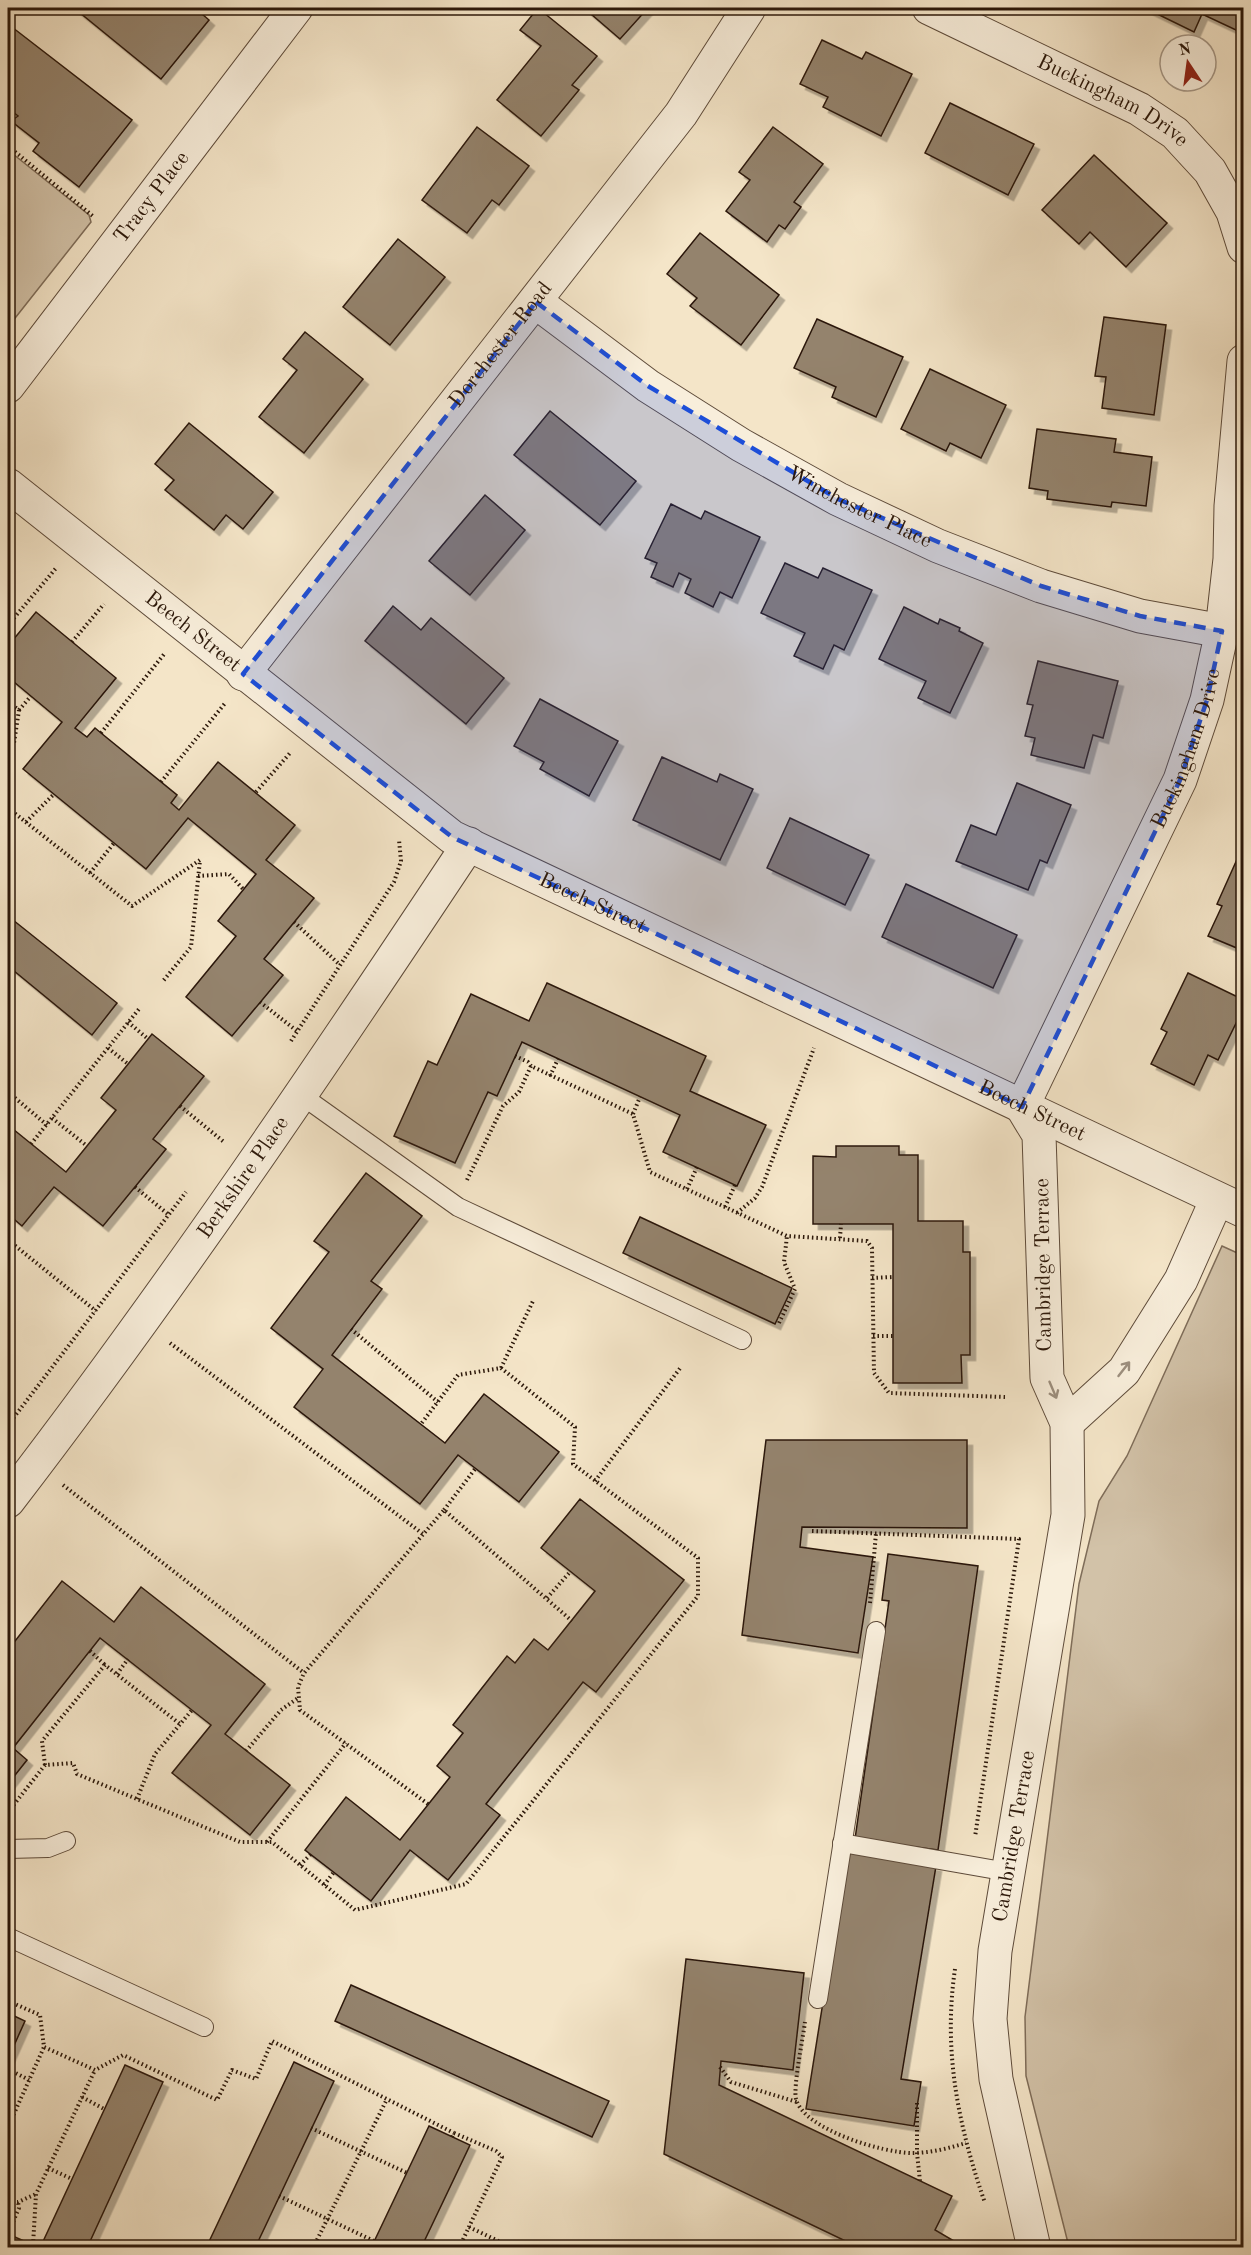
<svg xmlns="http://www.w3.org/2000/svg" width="1251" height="2255" font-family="'Old Standard TT',serif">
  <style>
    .green { fill: #d2c2a8; stroke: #7f6d59; stroke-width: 1.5 }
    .building { fill: #94836d; stroke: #2c180a; stroke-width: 1.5; filter: url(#shadow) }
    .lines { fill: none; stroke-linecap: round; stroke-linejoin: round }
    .service-casing { stroke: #5e4b3a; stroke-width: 20 }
    .minor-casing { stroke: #5e4b3a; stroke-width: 35 }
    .path { stroke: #2c180a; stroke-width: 4; stroke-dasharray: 1.5 3; stroke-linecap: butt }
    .service { stroke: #f8eedb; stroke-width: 18 }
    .minor { stroke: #f8eedb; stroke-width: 33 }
    .oneway { stroke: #9c8e7d }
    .marked { fill: #1d4ed8; fill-opacity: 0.2; stroke: #1d4ed8; stroke-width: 4.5; stroke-dasharray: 12 8; stroke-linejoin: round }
    .labels { text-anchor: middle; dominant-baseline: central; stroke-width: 5; stroke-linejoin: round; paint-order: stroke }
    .street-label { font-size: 21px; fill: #2c180a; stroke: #f8eedb }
  </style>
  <defs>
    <filter id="shadow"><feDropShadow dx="5.5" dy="5.5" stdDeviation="0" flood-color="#0004"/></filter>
  </defs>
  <rect width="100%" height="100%" fill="#f4e5c8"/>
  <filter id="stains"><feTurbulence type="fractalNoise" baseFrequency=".00333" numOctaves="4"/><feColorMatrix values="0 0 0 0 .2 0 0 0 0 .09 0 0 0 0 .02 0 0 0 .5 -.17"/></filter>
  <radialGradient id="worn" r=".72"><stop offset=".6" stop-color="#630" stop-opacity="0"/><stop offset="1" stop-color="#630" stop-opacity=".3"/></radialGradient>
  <g class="green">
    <path d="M8 150 89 215 91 222 8 327Z"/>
    <path d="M1222 1246 1244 1256 1243 2247H1069L1026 2076 1025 2017 1079 1584 1099 1501 1127 1456Z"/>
  </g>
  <g class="building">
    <path d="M74 8H195L209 20 161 79Z"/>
    <path d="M538 8 597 56 572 85 579 90 541 136 497 100 541 46 520 30Z"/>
    <path d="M584 8H648L620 39Z"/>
    <path d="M1145 8H1244V15L1236 30 1202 14 1194 32Z"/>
    <path d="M8 24 132 120 79 187 33 151 39 143 11 121 18 116 8 108Z"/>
    <path d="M822 40 862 59 866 52 912 74 881 136 823 107 828 97 800 84Z"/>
    <path d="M950 103 1034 144 1008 195 925 153Z"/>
    <path d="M477 127 529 166 499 205 492 200 467 233 422 200Z"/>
    <path d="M773 127 823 164 794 202 801 207 785 229 779 225 767 242 726 211 750 180 739 172Z"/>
    <path d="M1094 155 1167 223 1126 267 1090 232 1079 244 1042 210Z"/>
    <path d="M700 233 779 295 741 345 690 306 697 298 667 274Z"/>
    <path d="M398 239 445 277 390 345 343 307Z"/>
    <path d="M1104 317 1166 325 1154 415 1102 408 1106 377 1095 376Z"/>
    <path d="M817 319 903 357 876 417 832 397 836 387 794 368Z"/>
    <path d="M305 332 363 379 304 453 259 417 297 370 283 359Z"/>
    <path d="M930 369 1006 405 981 458 950 443 946 451 901 429Z"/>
    <path d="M550 411 636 481 600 525 514 455Z"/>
    <path d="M189 423 273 492 243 529 226 515 214 530 165 490 174 480 155 464Z"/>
    <path d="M1037 429 1116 439 1114 452 1152 457 1146 506 1112 502 1111 507 1047 499 1048 491 1029 488Z"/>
    <path d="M485 495 525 530 470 595 429 561Z"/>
    <path d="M671 504 701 519 705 511 760 537 732 598 720 592 713 607 685 593 691 579 679 573 673 587 651 577 657 563 645 558Z"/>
    <path d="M785 563 818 578 823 568 872 590 844 650 834 645 823 669 794 656 805 633 761 613Z"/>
    <path d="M393 606 421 630 431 618 504 678 466 724 365 641Z"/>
    <path d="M904 607 938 624 940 619 960 628 959 631 983 643 950 713 918 698 926 681 879 659Z"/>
    <path d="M36 612 116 678 75 728 87 737 95 728 101 733 177 795 171 803 179 810 218 762 295 825 266 860 314 898 264 959 283 975 232 1036 186 997 236 936 218 921 256 874 188 818 146 869 23 769 62 722 8 677V646Z"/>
    <path d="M1038 661 1118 681 1103 738 1093 735 1084 768 1031 755 1035 738 1025 736 1033 705 1027 704Z"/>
    <path d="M540 699 618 741 589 796 540 769 544 762 514 746Z"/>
    <path d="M662 757 717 782 720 774 753 789 720 860 633 820Z"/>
    <path d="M1017 783 1071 805 1047 863 1040 860 1028 890 956 861 971 825 996 835Z"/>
    <path d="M790 818 869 855 845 905 767 868Z"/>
    <path d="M1243 846H1244V951L1208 936 1222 906 1217 904Z"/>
    <path d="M906 884 1017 935 993 988 882 937Z"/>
    <path d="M8 916 117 1003 92 1035 8 966Z"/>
    <path d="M1188 973 1244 1000V1007L1218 1060 1208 1055 1194 1085 1151 1064 1167 1032 1161 1029Z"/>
    <path d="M547 983 706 1056 690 1091 766 1125 737 1186 663 1152 680 1115 522 1042 497 1096 488 1092 455 1163 394 1136 428 1061 437 1065 471 994 529 1021Z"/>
    <path d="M152 1034 204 1076 153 1139 166 1149 103 1226 54 1187 22 1226 8 1214V1125L66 1172 116 1110 101 1098Z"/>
    <path d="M836 1146H899V1155H918V1221H963V1252H970V1355H961L962 1383H893V1224H813V1156L836 1157Z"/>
    <path d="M366 1173 422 1216 371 1281 382 1289 332 1355 445 1443 484 1394 559 1452 519 1502 458 1455 420 1504 294 1407 323 1369 271 1328 329 1252 314 1241Z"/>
    <path d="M640 1217 792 1288 775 1324 623 1253Z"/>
    <path d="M766 1440H967V1528L802 1527 800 1547 873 1557 858 1653 742 1635Z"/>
    <path d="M580 1499 684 1580 596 1692 583 1682 486 1804 500 1815 448 1880 410 1850 371 1901 305 1850 346 1797 400 1840 450 1777 437 1766 463 1733 453 1725 507 1656 515 1663 534 1639 548 1650 595 1591 541 1548Z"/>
    <path d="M888 1554 978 1566 938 1850 855 1839 889 1601 882 1600Z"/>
    <path d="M62 1581 114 1622 141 1587 265 1684 225 1734 290 1785 250 1835 172 1773 211 1725 100 1638 13 1748 27 1760 8 1784V1650Z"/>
    <path d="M847 1851 936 1866 901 2079 921 2082 914 2126 806 2109Z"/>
    <path d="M686 1959 804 1973 793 2070 721 2061 719 2085 952 2196 935 2230 966 2248H860L664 2154Z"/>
    <path d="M351 1985 609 2101 592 2137 335 2021Z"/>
    <path d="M8 2013 25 2021 8 2059Z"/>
    <path d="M294 2062 334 2081 255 2248H206Z"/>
    <path d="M125 2065 163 2082 87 2248H40Z"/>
    <path d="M429 2126 470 2145 421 2248H371Z"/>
    <path d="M8 2234 33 2245 38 2248H8Z"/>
  </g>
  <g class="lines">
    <defs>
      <g id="service">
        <path d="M301 1095 458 1207 742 1340"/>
        <path d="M842 1843 1008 1872"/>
        <path d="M8 1849 48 1848 66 1841"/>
        <path d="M8 1937 204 2027"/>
        <path d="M818 1999 876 1631"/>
      </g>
      <g id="minor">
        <path id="s1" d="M929 8 1139 109 1175 133 1210 171 1233 212 1244 247"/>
        <path id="s2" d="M536 302 648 386 741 445 838 499 938 546 1041 586 1140 616 1222 631"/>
        <path id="s3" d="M8 386 296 8"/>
        <path id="s4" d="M8 485 452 837 1244 1211"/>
        <path id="s5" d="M243 674 681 114 749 8"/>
        <path d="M1067 1423 1124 1371 1181 1280 1217 1199"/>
        <path id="s6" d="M8 1501C171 1289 321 1067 469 844"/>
        <path id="s7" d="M1034 2248 996 2079 990 2019 995 1951 1068 1515 1067 1423 1047 1378 1039 1135 1022 1107 1180 780 1207 700 1222 631 1230 559 1231 506 1244 361"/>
      </g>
    </defs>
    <use href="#service" class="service-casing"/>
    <use href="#minor" class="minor-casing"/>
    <g class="path">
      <path d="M8 146 94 217"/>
      <path d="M8 625 57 567"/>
      <path d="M72 642 104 604"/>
      <path d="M8 702 19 710 14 743 8 751"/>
      <path d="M19 710 31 696"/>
      <path d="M101 733 165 653"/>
      <path d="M161 782 226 702"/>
      <path d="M256 792 290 753"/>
      <path d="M8 808 132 906 200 860 191 947 163 981"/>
      <path d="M26 822 54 794"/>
      <path d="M90 873 114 843"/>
      <path d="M198 876 229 874 244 890"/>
      <path d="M294 922 340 965"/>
      <path d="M260 1002 297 1031"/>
      <path d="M128 1022 148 1039"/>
      <path d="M291 1041 394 882 401 861 399 840"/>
      <path d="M108 1048 128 1064"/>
      <path d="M515 1056 528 1062 531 1066"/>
      <path d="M550 1076 558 1059"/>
      <path d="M8 1092 47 1125"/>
      <path d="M180 1106 224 1142"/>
      <path d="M633 1114 640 1097"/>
      <path d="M52 1118 87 1146"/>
      <path d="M31 1144 139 1009"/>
      <path d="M467 1180 503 1106 519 1092 531 1066 633 1114 650 1172 787 1236 867 1241 872 1248 874 1373 889 1393 1005 1397"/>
      <path d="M135 1187 169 1215"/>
      <path d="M687 1189 697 1167"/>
      <path d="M725 1207 735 1185"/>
      <path d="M737 1213 755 1198 762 1187 814 1048"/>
      <path d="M840 1238 841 1224"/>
      <path d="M8 1240 96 1311"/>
      <path d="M872 1278 893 1277"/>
      <path d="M779 1323 795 1289 784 1262 787 1236"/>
      <path d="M351 1329 438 1402"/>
      <path d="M873 1336H893"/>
      <path d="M170 1343 423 1534"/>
      <path d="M501 1368 533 1301"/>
      <path d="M8 1425 186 1192"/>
      <path d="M595 1481 681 1367"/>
      <path d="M63 1485 304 1673"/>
      <path d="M444 1510 475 1469"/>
      <path d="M812 1531 1019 1539 975 1837"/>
      <path d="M547 1598 570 1572"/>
      <path d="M870 1603 876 1533"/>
      <path d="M90 1651 105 1665"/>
      <path d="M117 1674 128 1659"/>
      <path d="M246 1751 281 1710 298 1698"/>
      <path d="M45 1765 42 1741 105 1665 180 1724"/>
      <path d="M137 1799 155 1754 192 1710"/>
      <path d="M428 1804 300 1710 298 1687 304 1673 444 1510 572 1621"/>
      <path d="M8 1812 45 1765 73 1763 77 1774 240 1842H272L355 1910 466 1884 698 1596V1558L573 1464 575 1427 501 1368 458 1375 421 1424"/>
      <path d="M267 1842 346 1743"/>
      <path d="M300 1865 311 1854"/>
      <path d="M324 1885 334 1872"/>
      <path d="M955 1969C943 2051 958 2125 985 2203"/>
      <path d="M8 2001 40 2015 44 2047 95 2070 123 2055 217 2100 232 2070 256 2079 272 2041 454 2133"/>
      <path d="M805 2022C803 2038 793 2087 796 2099 804 2130 884 2153 912 2153 931 2153 949 2148 966 2143"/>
      <path d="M720 2067 731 2082 797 2102"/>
      <path d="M8 2069 29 2080"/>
      <path d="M82 2097 104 2109"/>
      <path d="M917 2103V2153L920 2181"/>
      <path d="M8 2127 44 2047"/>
      <path d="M311 2128 407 2173"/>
      <path d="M452 2137 454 2133 496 2151 502 2157 459 2248"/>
      <path d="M48 2168 72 2179"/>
      <path d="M279 2196 374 2241"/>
      <path d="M8 2202H18L36 2194"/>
      <path d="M469 2227 513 2248"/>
      <path d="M8 2234 19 2208 18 2202"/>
      <path d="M33 2245 36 2194 95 2070"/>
      <path d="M313 2248 387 2099"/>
    </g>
    <use href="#service" class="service"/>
    <use href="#minor" class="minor"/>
  </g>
  <defs><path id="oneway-shaft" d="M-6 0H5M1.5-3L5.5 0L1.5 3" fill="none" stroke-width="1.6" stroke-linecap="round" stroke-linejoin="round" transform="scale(1.5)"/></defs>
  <g class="oneway">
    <use href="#oneway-shaft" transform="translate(1124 1369) rotate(-52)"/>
    <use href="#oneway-shaft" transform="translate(1053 1390) rotate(67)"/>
  </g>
  <path class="marked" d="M536 302 648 386 838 499 1041 586 1140 616 1222 631 1207 700 1180 780 1022 1107 452 837 243 674Z"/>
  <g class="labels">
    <g class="street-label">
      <text stroke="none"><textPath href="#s1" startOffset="206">Buckingham Drive</textPath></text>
      <text stroke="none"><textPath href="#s3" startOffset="237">Tracy Place</textPath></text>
      <text stroke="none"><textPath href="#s5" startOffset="418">Dorchester Road</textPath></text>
      <text stroke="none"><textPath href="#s2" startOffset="384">Winchester Place</textPath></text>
      <text stroke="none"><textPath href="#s4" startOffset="236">Beech Street</textPath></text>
      <text stroke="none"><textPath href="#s7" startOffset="1556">Buckingham Drive</textPath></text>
      <text stroke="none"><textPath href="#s4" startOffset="722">Beech Street</textPath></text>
      <text stroke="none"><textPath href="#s4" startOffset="1208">Beech Street</textPath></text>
      <text stroke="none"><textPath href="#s6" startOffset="400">Berkshire Place</textPath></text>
      <text transform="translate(1044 1265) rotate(-91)">Cambridge Terrace</text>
      <text stroke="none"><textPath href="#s7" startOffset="418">Cambridge Terrace</textPath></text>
    </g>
  </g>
  <rect width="1251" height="2255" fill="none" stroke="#f4e5c8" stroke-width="30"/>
  <rect x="9" y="9" width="1233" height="2237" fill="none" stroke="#2c180a" stroke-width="3"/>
  <rect x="15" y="15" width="1221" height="2225" fill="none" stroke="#2c180a" stroke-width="1.5"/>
  <g transform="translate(1188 63) rotate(347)"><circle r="28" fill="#f8eedb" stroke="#a69887" stroke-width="1.5"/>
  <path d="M0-4.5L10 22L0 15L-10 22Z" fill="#8f2418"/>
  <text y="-9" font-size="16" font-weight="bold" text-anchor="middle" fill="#2c180a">N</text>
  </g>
  <rect width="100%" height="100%" filter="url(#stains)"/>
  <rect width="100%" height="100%" fill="url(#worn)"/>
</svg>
